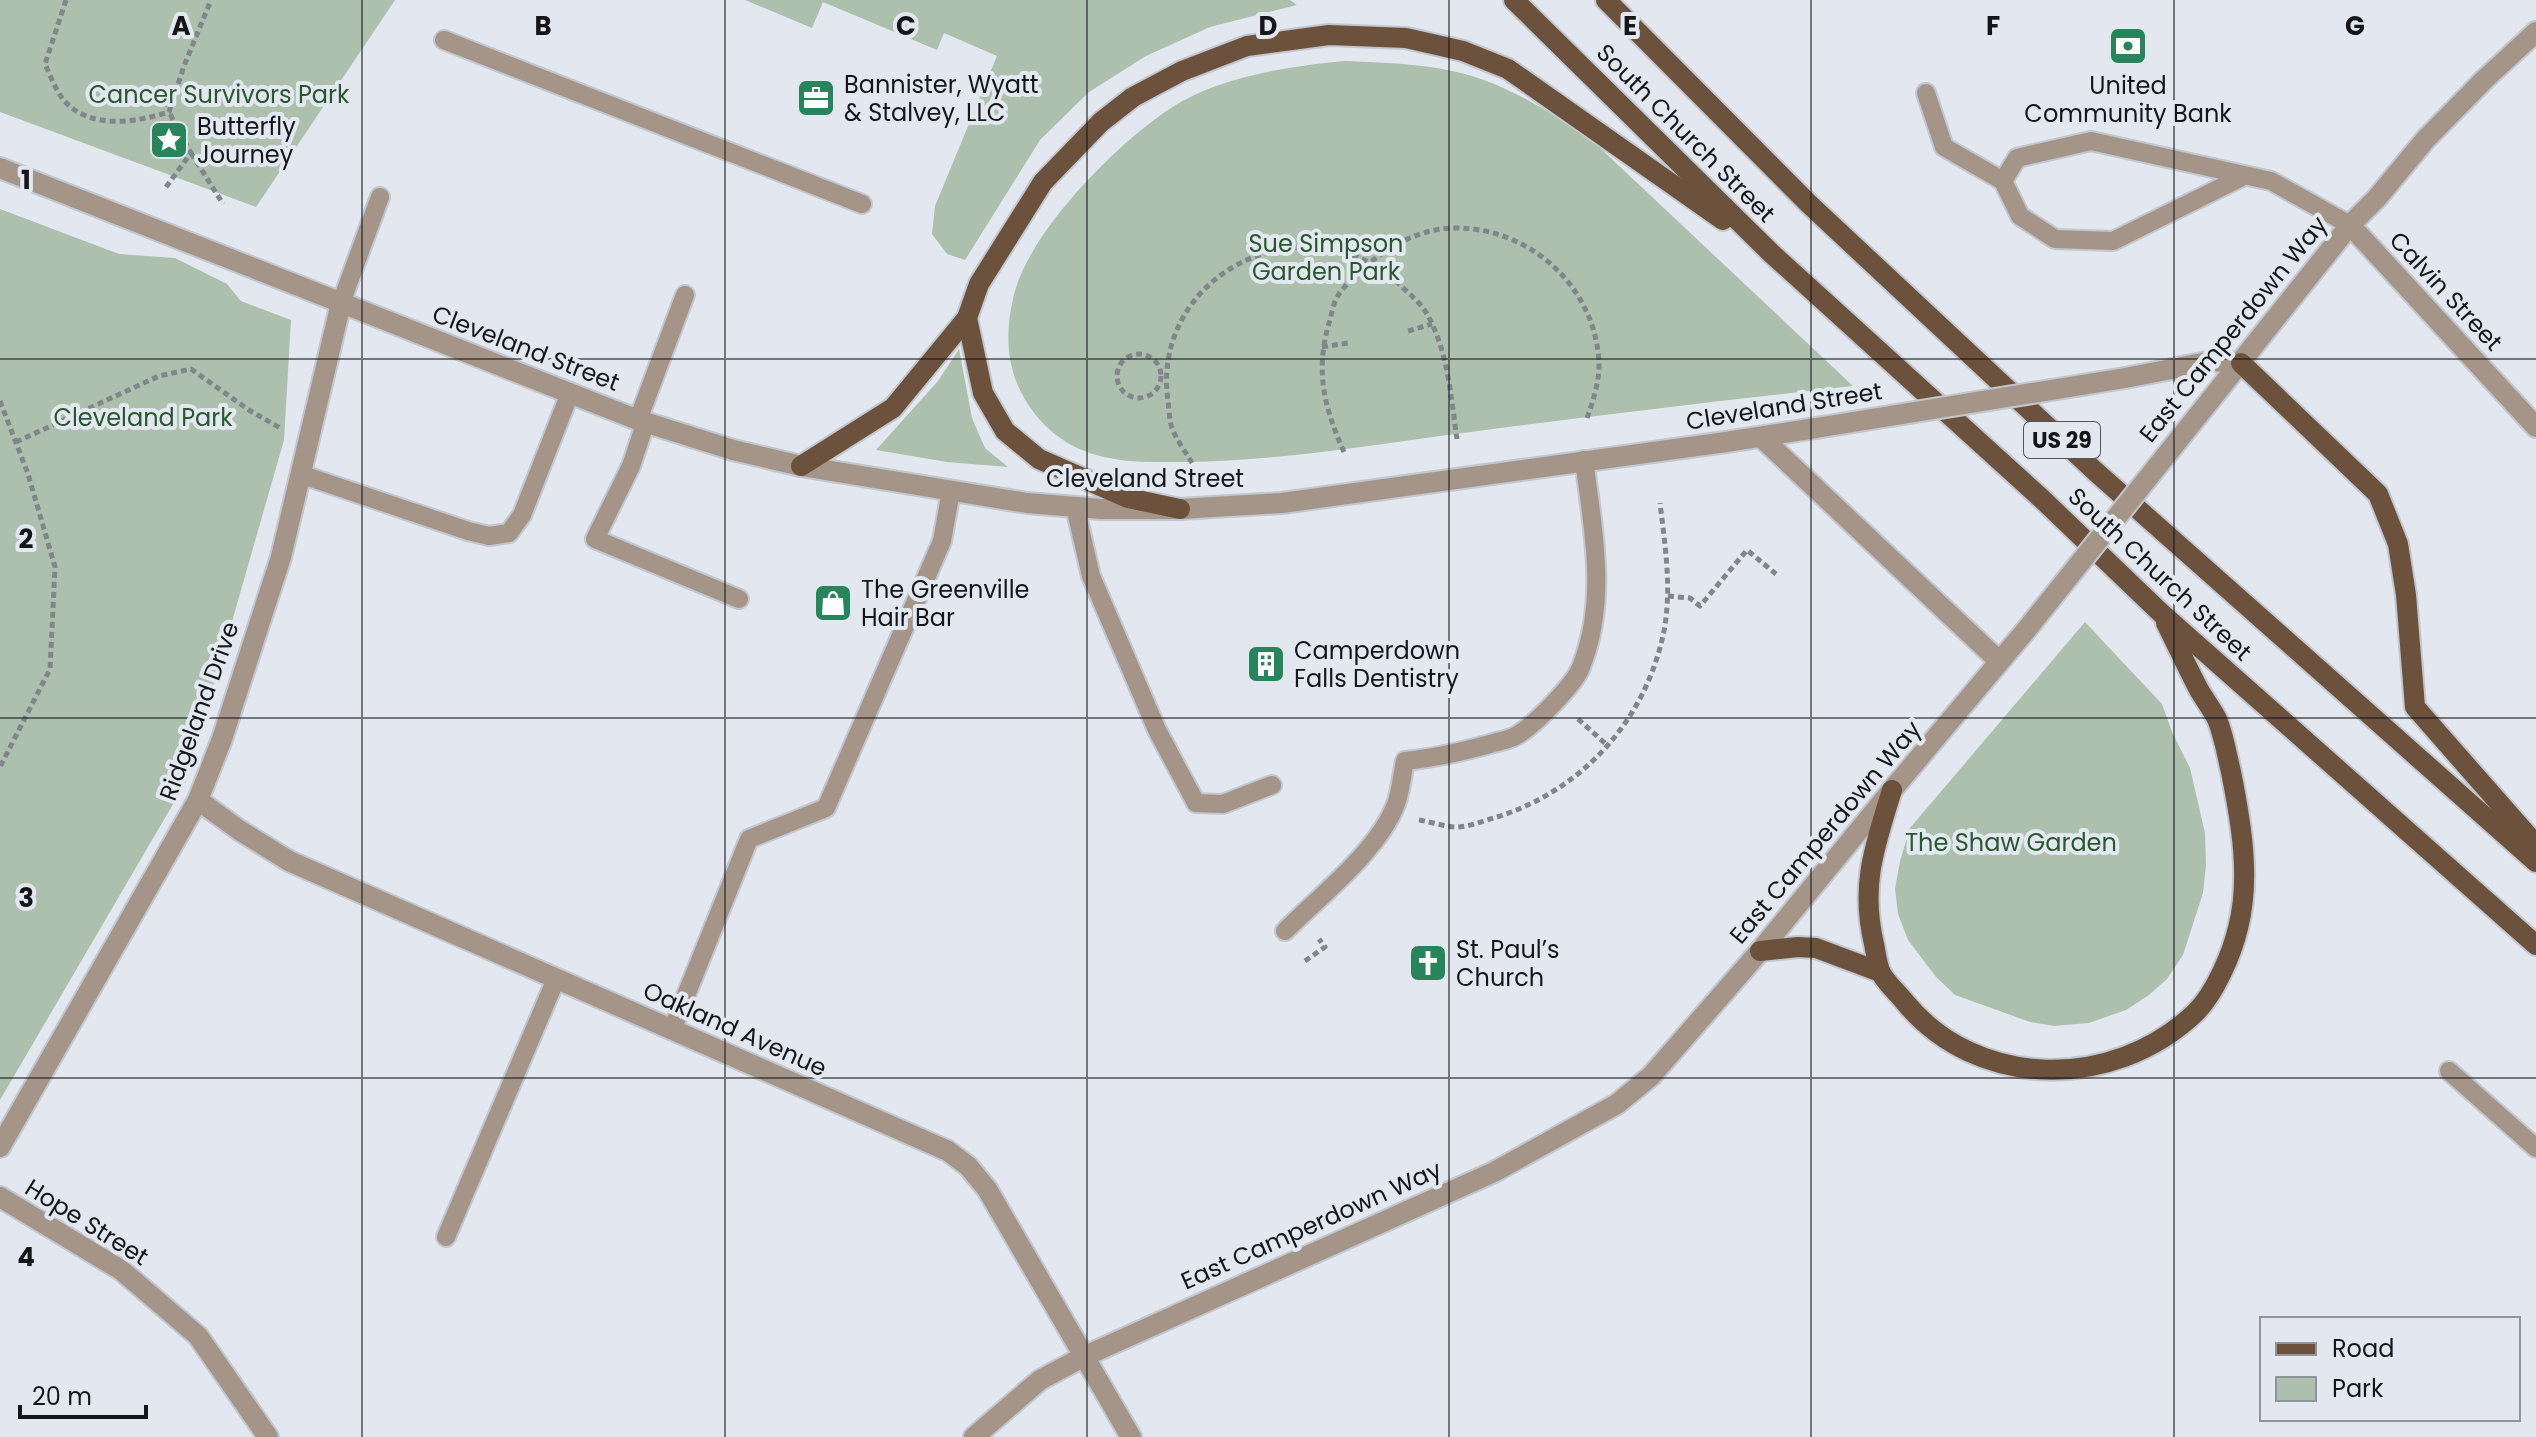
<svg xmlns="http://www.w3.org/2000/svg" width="2536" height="1437" font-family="Poppins,sans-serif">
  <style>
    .green { fill: #adc0ae }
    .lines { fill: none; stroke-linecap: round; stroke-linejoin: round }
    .service-casing { stroke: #c2c6ce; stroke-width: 22 }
    .minor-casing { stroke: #c2c6ce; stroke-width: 24 }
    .tertiary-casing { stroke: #c2c6ce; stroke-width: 24 }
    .primary-casing { stroke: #c2c6ce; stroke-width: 24 }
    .path { stroke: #82858b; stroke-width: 5; stroke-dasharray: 6 4; stroke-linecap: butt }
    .service { stroke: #a59589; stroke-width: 18 }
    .minor { stroke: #a59589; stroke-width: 20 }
    .tertiary { stroke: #a59589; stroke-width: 20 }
    .primary { stroke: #6c513d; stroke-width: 20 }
    .tertiary-bridge-casing { stroke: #c2c6ce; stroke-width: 24; stroke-linecap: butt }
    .tertiary-bridge { stroke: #a59589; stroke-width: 20 }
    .grid { fill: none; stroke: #151619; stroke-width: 2; stroke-opacity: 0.55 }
    .labels { text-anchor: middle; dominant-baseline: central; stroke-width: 8; stroke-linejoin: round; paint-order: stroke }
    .shield { fill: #e3e8f0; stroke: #53555a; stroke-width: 2 }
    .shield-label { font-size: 22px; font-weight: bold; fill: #151619 }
    .poi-label { font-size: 24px; fill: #151619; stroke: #e3e8f0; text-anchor: start }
    .park-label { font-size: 24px; fill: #28582e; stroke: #e3e8f0 }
    .street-label { font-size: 24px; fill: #151619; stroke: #e3e8f0 }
    .grid-label { font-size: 26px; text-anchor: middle; font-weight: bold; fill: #151619; stroke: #e3e8f0; stroke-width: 8; stroke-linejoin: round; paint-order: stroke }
  </style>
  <rect width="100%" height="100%" fill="#e3e8f0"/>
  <g class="green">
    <path d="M0 0H395L256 207 0 112Z"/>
    <path d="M745 0H1290L1297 5 1210 27 1146 56 1089 92 1040 140 965 260 947 254 932 234 935 206 997 56 944 33 937 50 823 2 812 28Z"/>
    <path d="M1345 61C1390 63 1439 64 1481 79 1524 94 1563 120 1599 147L1853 386C1726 400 1598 415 1471 432 1376 444 1281 461 1186 462 1150 462 1116 464 1082 450 1054 439 1031 414 1019 388 1006 359 1006 329 1013 299 1026 234 1117 143 1171 108 1218 77 1290 66 1345 61Z"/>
    <path d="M0 209 119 254 175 258 227 284 241 301 291 320 284 440 186 782 0 1100Z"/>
    <path d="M959 349 972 418 985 448 1008 467 947 462 876 450 938 381Z"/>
    <path d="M2085 622 2162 704 2172 732 2190 768 2205 833 2206 865 2203 893 2183 955 2167 979 2149 995 2126 1010 2089 1023 2054 1026 2030 1022 1955 995 1936 977 1908 940 1898 914 1895 889 1900 861 1910 828Z"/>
  </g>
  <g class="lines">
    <defs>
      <g id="service">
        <path d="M444 40 862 204"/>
        <path d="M1926 93 1944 147 2003 181"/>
        <path d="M2244 176 2113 241 2055 239 2020 216 2003 181 2017 158 2091 141 2271 181 2350 225"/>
        <path d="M341 303 380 197"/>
        <path d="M638 420 685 295"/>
        <path d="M646 421 631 466 595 539 739 599"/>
        <path d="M300 474 468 531 489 536 509 533 522 515 570 393"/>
        <path d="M1075 507 1091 576 1157 730 1196 803 1223 804 1272 785"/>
        <path d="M1285 931C1320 896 1379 850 1396 804 1401 790 1402 775 1405 761 1435 758 1461 752 1490 744 1499 741 1511 740 1519 734 1535 724 1575 684 1581 667 1608 600 1593 529 1584 460"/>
        <path d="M672 1030 749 839 826 808 942 541 951 491"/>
        <path d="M2449 1071 2536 1148"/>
        <path d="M446 1237 556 979"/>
      </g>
      <g id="minor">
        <path d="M2350 225 2536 427"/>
        <path d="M198 800 239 830 289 861 948 1151 968 1166 987 1189 1131 1437"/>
        <path d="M0 1147 198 800 222 739 281 557 341 303"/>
        <path d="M0 1197 121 1270 198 1336 268 1437"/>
        <path d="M974 1437 1040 1380 1083 1357 1494 1172 1617 1104 1651 1076 1760 951 1892 790"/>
      </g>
      <g id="tertiary">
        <path d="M0 168 638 420 733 450 801 466 1027 503 1101 509H1180L1282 503 1726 442 1816 428"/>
        <path d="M2125 378 2213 361 2241 363"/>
        <path d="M2220 388 2350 225 2377 198 2425 140 2485 79 2536 32"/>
        <path d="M1761 437 1999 661"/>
        <path d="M1892 790 2027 629"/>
      </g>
      <g id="primary">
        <path d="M1514 0 1771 253 2042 499 2161 613 2536 945"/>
        <path d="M1606 0 1809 204 2096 472 2536 862"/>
        <path d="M967 318 983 393 1005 431 1039 459 1128 498 1180 509"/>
        <path d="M2241 363 2378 494 2398 544 2406 595 2415 707 2536 845"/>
        <path d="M801 466 893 408 967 318 979 284 1043 182 1101 122 1133 97 1182 71 1247 46 1329 35 1406 38 1463 51 1508 69 1723 220"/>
        <path d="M1892 790C1875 846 1860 884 1874 944 1876 953 1877 965 1881 973 1886 983 1897 992 1904 1001 1976 1090 2113 1091 2195 1013 2214 995 2232 954 2238 928 2251 878 2241 822 2231 772 2227 755 2224 736 2217 719 2212 709 2204 699 2198 688 2187 667 2177 645 2166 623"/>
        <path d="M1760 951 1798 947 1816 948 1880 972"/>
      </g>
    </defs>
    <use href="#service" class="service-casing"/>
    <use href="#minor" class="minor-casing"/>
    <use href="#tertiary" class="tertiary-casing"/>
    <use href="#primary" class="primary-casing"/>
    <g class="path">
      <path d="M66 0 45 64C50 75 55 88 62 98 87 130 134 123 169 112L184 66 211 0"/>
      <path d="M147 89 169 106"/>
      <path d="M191 153 223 204"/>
      <path d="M166 187 191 153 169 112"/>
      <path d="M1408 331 1432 324"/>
      <path d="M1322 347 1348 343"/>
      <circle cx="1139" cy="376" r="22"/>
      <path d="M0 401 28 474 55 567 50 669 0 767"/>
      <path d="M16 442 159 376 191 369 249 410 282 429"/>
      <path d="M1344 452C1324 407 1315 371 1329 323 1332 314 1333 302 1339 294 1350 279 1367 264 1383 253 1404 238 1430 228 1456 228 1532 228 1597 289 1599 365 1599 383 1593 401 1587 418"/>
      <path d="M1192 463C1185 451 1175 438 1171 425 1169 417 1169 408 1168 401 1150 274 1305 198 1398 283 1408 293 1420 302 1427 314 1448 351 1451 398 1457 439"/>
      <path d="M1668 596 1690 598 1700 606 1747 550 1776 574"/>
      <path d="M1578 719 1607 745"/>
      <path d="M1419 820C1431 822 1443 826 1455 827 1469 827 1483 821 1497 817 1583 790 1646 720 1664 631 1672 588 1665 545 1660 503"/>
      <path d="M1305 961 1325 947 1319 939"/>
    </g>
    <use href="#service" class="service"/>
    <use href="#minor" class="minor"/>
    <use href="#tertiary" class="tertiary"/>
    <use href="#primary" class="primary"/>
    <defs>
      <g id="tertiary-bridge">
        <path d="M1816 428 2125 378"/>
        <path d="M2027 629 2220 388"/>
      </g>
    </defs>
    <use href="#tertiary-bridge" class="tertiary-bridge-casing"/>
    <use href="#tertiary-bridge" class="tertiary-bridge"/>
  </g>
  <path class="grid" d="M362 0V1437M725 0V1437M1087 0V1437M1449 0V1437M1811 0V1437M2174 0V1437M0 359H2536M0 718H2536M0 1078H2536"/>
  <defs>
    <symbol id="bank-square" viewBox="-11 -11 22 22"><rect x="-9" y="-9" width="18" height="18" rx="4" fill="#28845b" stroke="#e3e8f0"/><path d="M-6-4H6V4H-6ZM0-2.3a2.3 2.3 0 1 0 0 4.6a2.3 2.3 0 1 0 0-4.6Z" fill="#fff"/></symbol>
    <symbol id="office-square" viewBox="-11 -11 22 22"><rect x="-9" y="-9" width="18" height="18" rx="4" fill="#28845b" stroke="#e3e8f0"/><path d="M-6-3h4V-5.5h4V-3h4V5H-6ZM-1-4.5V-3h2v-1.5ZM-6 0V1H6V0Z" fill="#fff"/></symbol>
    <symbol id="sight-square" viewBox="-11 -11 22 22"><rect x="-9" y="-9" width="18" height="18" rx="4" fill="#28845b" stroke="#e3e8f0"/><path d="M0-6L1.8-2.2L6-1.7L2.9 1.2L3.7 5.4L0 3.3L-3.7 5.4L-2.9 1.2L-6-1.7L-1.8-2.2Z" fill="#fff"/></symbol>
    <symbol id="shop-square" viewBox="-11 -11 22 22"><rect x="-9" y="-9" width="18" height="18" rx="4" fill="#28845b" stroke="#e3e8f0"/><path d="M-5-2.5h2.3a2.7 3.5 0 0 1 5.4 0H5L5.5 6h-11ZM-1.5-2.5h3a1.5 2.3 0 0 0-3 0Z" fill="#fff"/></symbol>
    <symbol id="building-square" viewBox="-11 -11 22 22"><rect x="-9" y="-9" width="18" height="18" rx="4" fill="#28845b" stroke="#e3e8f0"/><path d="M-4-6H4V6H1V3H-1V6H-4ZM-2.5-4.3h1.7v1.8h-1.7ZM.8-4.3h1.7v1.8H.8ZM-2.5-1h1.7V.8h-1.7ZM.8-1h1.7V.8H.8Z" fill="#fff"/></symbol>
    <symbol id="church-square" viewBox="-11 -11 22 22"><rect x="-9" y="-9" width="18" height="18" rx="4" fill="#28845b" stroke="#e3e8f0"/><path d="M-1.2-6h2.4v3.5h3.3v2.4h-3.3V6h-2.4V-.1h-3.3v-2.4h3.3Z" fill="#fff"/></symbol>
  </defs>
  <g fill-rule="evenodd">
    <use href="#bank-square" x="2106" y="24" width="44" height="44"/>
    <use href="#office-square" x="794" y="76" width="44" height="44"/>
    <use href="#sight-square" x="147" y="118" width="44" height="44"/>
    <use href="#shop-square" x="811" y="581" width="44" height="44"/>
    <use href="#building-square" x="1244" y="642" width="44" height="44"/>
    <use href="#church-square" x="1406" y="941" width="44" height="44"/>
  </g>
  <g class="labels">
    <rect class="shield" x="2024" y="422" width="76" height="36" rx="6"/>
    <g class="shield-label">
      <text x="2062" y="440">US 29</text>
    </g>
    <g class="poi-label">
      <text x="844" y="84">Bannister, Wyatt<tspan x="844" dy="28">&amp; Stalvey, LLC</tspan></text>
      <text x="2128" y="85" text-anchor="middle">United<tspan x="2128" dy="28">Community Bank</tspan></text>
      <text x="197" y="126">Butterfly<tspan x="197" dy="28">Journey</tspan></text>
      <text x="861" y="589">The Greenville<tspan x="861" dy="28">Hair Bar</tspan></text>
      <text x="1294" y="650">Camperdown<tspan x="1294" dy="28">Falls Dentistry</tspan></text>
      <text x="1456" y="949">St. Paul’s<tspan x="1456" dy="28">Church</tspan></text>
    </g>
    <g class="park-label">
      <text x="219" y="94">Cancer Survivors Park</text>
      <text x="1326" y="243">Sue Simpson<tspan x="1326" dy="28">Garden Park</tspan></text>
      <text x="143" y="417">Cleveland Park</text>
      <text x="2011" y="842">The Shaw Garden</text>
    </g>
    <g class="street-label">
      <text transform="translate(1686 133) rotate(45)">South Church Street</text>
      <text transform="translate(2446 291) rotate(47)">Calvin Street</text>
      <text transform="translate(2233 329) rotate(-51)">East Camperdown Way</text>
      <text transform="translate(526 348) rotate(21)">Cleveland Street</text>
      <text transform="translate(1784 406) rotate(-9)">Cleveland Street</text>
      <text x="1145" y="478">Cleveland Street</text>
      <text transform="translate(2160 574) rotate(43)">South Church Street</text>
      <text transform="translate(199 711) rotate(-70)">Ridgeland Drive</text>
      <text transform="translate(1825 832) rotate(-50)">East Camperdown Way</text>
      <text transform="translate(735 1029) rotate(24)">Oakland Avenue</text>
      <text transform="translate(87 1222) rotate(32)">Hope Street</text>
      <text transform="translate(1311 1225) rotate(-24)">East Camperdown Way</text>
    </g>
  </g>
  <g class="grid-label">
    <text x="181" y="35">A</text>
    <text x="543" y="35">B</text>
    <text x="906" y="35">C</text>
    <text x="1268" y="35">D</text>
    <text x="1630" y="35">E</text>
    <text x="1993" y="35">F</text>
    <text x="2355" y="35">G</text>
    <text x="26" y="189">1</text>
    <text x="26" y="548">2</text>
    <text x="26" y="907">3</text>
    <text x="26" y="1266">4</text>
  </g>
  <rect x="2260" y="1317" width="260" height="104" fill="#e3e8f0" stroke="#91949a" stroke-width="2"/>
  <rect x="2276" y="1343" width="40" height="12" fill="#6c513d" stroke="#91949a" stroke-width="2"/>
  <text x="2332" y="1357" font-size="24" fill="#151619">Road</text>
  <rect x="2276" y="1377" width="40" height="24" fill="#adc0ae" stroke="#91949a" stroke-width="2"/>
  <text x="2332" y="1397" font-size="24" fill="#151619">Park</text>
  <path d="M20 1405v12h126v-12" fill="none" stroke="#151619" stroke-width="4"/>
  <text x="32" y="1405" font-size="24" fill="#151619" stroke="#e3e8f0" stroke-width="6" paint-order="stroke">20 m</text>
</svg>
